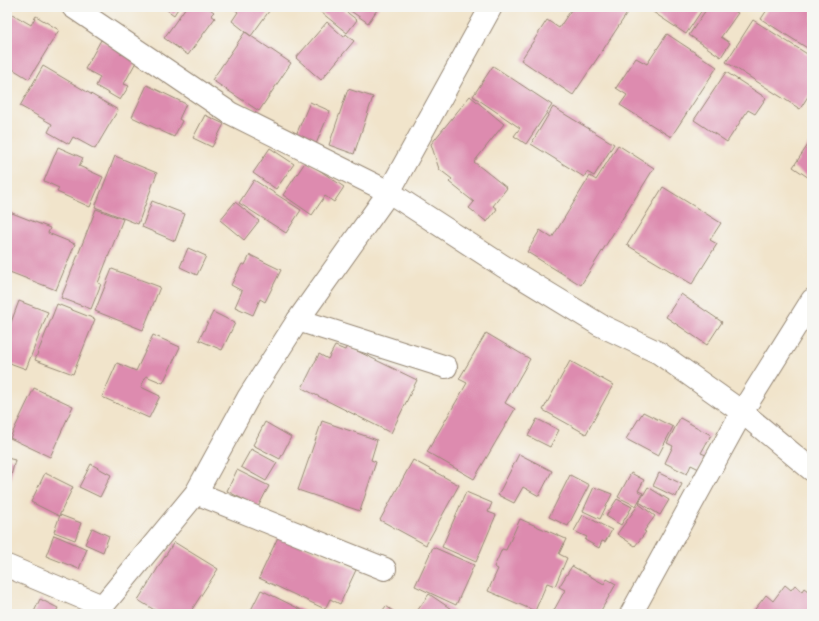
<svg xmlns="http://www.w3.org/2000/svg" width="819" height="621" font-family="'Indie Flower',sans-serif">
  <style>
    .building { fill: #dd8baf }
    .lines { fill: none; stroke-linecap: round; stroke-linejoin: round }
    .minor-casing { stroke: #968774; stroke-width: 24 }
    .minor { stroke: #fff; stroke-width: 22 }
  </style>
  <rect width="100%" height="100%" fill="#f6f6f2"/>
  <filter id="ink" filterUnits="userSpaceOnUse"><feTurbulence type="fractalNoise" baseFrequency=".025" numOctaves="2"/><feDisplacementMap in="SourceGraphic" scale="8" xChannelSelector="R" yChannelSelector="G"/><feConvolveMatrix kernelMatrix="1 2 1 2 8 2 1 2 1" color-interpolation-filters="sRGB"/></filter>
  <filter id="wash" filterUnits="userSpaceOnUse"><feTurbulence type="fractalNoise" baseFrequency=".012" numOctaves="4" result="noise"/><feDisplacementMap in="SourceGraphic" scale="16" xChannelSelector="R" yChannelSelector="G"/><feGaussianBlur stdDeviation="0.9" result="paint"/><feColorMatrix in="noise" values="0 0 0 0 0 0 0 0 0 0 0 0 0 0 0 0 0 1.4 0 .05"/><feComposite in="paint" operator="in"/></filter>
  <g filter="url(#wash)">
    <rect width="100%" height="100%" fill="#f1e4cb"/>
    <g id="blocks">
      <g class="building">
        <path d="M163 7H179L174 15Z"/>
        <path d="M186 7H207L214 12 211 15 215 18 188 55 164 38Z"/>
        <path d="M232 7H272L251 36 232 21 238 12Z"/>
        <path d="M319 7H340L357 20 347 33 317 9Z"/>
        <path d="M345 7H379L368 23Z"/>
        <path d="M573 7H628L630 9 573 95 521 60 547 20 559 28Z"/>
        <path d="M656 7H704L686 34 653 12Z"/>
        <path d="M708 7H728L738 13 721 37 730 43 721 57 689 35Z"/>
        <path d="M769 7H812V51L761 19Z"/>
        <path d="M7 11 31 25 36 16 59 30 29 79 11 68 7 74Z"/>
        <path d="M753 20 812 57V69L809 73 812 75V90L800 109 726 62Z"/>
        <path d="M327 22 344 37 346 34 354 41 321 80 296 58Z"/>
        <path d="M245 32 291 63 259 111 212 80Z"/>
        <path d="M667 34 717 67 671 137 620 105 627 95 616 88 636 58 647 64Z"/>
        <path d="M101 40 137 60 124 84 129 86 120 100 96 86 100 77 85 69Z"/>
        <path d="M43 66 118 110 95 149 73 137 69 144 48 132 52 124 20 106Z"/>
        <path d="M493 66 552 105 526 144 514 136 520 128 473 96Z"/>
        <path d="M726 72 766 98 755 114 748 110 727 142 694 120Z"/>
        <path d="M147 85 186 104 179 119 182 121 174 137 132 117Z"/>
        <path d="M348 89 373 97 354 154 329 145Z"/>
        <path d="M470 96 504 124 474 162 507 188 493 206 497 209 487 222 469 208 474 202 449 182 452 179 439 169 431 144Z"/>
        <path d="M310 102 330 111 316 144 296 135Z"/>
        <path d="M553 107 614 144 594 176 587 172 584 177 531 144Z"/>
        <path d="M205 115 224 124 212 147 193 138Z"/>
        <path d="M812 139V180L793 167Z"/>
        <path d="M618 145 654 168 581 285 527 252 540 230 552 238 590 176 596 180Z"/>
        <path d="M58 147 83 158 79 166 103 177 90 207 57 192 59 188 44 181Z"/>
        <path d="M270 148 294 164 276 189 253 173Z"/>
        <path d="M115 156 157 173 138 224 95 207Z"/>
        <path d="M306 161 344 187 334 202 325 196 312 215 283 195Z"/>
        <path d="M254 180 301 210 286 233 239 203Z"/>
        <path d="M663 187 721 223 710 240 717 244 692 284 627 245Z"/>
        <path d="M152 201 185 214 175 241 142 227Z"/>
        <path d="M235 202 259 221 244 240 220 220Z"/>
        <path d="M96 209 123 219 98 283 101 284 91 309 61 298Z"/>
        <path d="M7 211 50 228 48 233 75 244 56 290 7 271Z"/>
        <path d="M188 248 206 256 197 275 180 267Z"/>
        <path d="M250 255 281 270 265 302 260 299 253 315 235 307 242 291 231 285 242 264 245 265Z"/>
        <path d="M112 269 160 287 143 330 95 311Z"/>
        <path d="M681 294 722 322 707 345 666 317Z"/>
        <path d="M19 301 48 312 26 369 7 362V333Z"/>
        <path d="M57 304 95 319 73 374 35 360Z"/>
        <path d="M213 312 235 323 222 350 199 340Z"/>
        <path d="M486 333 530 359 505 403 515 409 474 479 427 452 467 383 459 379Z"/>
        <path d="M153 335 180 347 163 383 146 376 141 387 160 396 149 418 102 397 117 363 136 371Z"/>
        <path d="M335 346 345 350 347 346 417 380 391 433 302 388 319 354 328 359Z"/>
        <path d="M570 361 613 385 586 434 543 410Z"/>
        <path d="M34 388 73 406 50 457 10 438Z"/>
        <path d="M643 412 673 427 658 456 626 439Z"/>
        <path d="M680 418 711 435 701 453 706 455 699 469 691 465 687 474 665 463 673 446 667 443Z"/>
        <path d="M537 419 559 430 550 447 528 436Z"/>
        <path d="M322 421 377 440 371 460 376 462 360 511 298 490Z"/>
        <path d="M265 422 291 437 280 459 253 445Z"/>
        <path d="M251 449 277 463 266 481 241 467Z"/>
        <path d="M519 454 552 471 539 496 523 487 514 503 498 495Z"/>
        <path d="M7 458 15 460 8 488H7Z"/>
        <path d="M413 460 459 485 426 545 380 520Z"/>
        <path d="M91 464 111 475 100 497 79 487Z"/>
        <path d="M237 470 269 486 258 507 227 491Z"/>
        <path d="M45 473 73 487 59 516 31 502Z"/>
        <path d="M631 473 644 480 638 491 643 493 636 506 618 497Z"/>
        <path d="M659 473 682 484 676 497 653 486Z"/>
        <path d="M570 475 589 485 568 526 549 517Z"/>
        <path d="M594 487 612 494 600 519 583 511Z"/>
        <path d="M648 487 669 500 660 515 639 502Z"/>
        <path d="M466 492 492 503 488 512 496 515 476 562 442 547Z"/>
        <path d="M617 499 632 507 621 525 606 516Z"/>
        <path d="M639 504 655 516 644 531 646 532 635 546 617 534Z"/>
        <path d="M60 515 81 523 75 540 54 532Z"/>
        <path d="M583 515 612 530 605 542 602 541 599 548 585 540 587 537 574 531Z"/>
        <path d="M520 519 566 539 559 554 567 558 555 586 547 583 535 611 488 591 498 569 494 567 502 549 506 550Z"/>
        <path d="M92 528 109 536 103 552 85 544Z"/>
        <path d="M54 535 87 549 79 569 46 556Z"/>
        <path d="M279 535 356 570 340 604 330 599 325 609 259 578Z"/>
        <path d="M174 542 218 569 189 614H161L138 600Z"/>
        <path d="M433 547 474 565 456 605 415 586Z"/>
        <path d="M572 566 604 584 607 579 616 584 599 614H557L553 612 565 590 559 587Z"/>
        <path d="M785 585 791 590 795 585 802 591 804 588 812 594V614L752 613 766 595 773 601Z"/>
        <path d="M261 590 310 614H249Z"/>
        <path d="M429 594 454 611 452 614H415Z"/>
        <path d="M40 599 58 608 55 614H33Z"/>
        <path d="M386 606 397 614H380Z"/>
      </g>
    </g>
  </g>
  <g filter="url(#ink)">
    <use href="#blocks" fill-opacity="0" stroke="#968774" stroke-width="1"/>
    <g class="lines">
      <defs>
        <g id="minor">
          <path d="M73 7 230 113 389 192 503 266 600 325 659 353 742 412 812 470"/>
          <path d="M298 320 446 367"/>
          <path d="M196 493 385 569"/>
          <path d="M7 566 102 606"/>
          <path d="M96 614 196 493 248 398 298 320 389 192 491 7"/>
          <path d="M631 614 742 412 812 300"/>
        </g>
      </defs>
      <use href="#minor" class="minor-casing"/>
      <use href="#minor" class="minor"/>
    </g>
  </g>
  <rect width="819" height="621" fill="none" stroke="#f6f6f2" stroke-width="24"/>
</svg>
